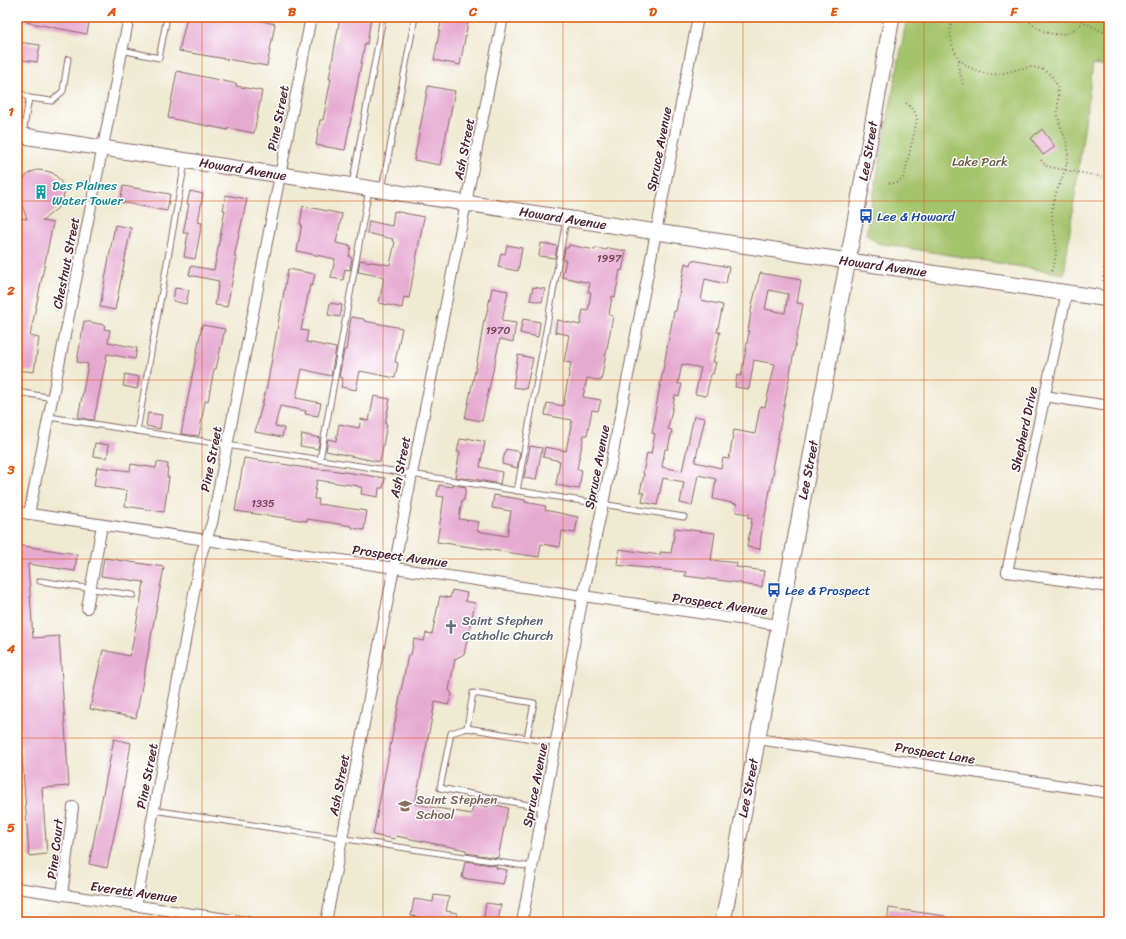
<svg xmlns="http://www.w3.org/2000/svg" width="1126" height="939" font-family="Sriracha,sans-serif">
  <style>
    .green { fill: #a4c46c; stroke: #77724c }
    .building { fill: #e6aad1; fill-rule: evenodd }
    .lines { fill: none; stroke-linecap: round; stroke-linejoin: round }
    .lane-casing { stroke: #846665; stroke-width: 7 }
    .street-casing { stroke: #846665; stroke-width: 12 }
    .secondary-casing { stroke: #846665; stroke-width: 17 }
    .path { stroke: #846665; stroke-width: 2; stroke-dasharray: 1 3; stroke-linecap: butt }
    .lane { stroke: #fff; stroke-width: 5 }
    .street { stroke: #fff; stroke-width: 10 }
    .secondary { stroke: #fff; stroke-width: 15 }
    .grid { fill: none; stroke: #e0560e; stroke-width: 1; stroke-opacity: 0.55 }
    .labels { text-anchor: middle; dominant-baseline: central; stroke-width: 3; stroke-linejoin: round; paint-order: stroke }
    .number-label { font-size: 11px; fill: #714254 }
    .street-label { font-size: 13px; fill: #4a1f2b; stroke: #fff }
    .park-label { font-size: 13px; fill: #6a5942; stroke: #fff }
    .culture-label { font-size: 13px; fill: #0d838f; stroke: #fff; text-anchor: start }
    .transit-label { font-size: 13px; fill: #164399; stroke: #fff; text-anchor: start }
    .worship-label { font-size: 13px; fill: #5b616d; stroke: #fff; text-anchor: start }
    .education-label { font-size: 13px; fill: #785e54; stroke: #fff; text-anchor: start }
    .neatline { fill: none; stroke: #e0560e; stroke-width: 1.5 }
    .grid-label { font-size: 13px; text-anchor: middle; font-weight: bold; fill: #e0560e }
  </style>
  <rect width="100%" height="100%" fill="#fff"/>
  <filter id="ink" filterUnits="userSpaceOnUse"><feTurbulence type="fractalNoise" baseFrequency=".025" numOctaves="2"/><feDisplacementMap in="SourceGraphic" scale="8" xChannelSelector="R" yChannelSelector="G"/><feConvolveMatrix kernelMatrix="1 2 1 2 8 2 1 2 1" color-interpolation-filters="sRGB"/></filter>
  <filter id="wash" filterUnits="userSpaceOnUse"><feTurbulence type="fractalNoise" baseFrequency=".012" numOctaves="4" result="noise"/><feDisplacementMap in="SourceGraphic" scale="16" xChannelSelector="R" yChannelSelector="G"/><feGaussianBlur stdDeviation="0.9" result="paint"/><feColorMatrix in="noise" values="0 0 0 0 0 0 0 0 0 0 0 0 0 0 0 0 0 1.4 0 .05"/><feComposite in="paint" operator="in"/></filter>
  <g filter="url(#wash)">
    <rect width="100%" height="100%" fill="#efead2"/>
    <path class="green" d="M907 17H1109V66L1093 64 1064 274 877 243 866 234Z"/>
    <g id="blocks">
      <g class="building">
        <path d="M26 17H90L87 34 26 22Z"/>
        <path d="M187 17H250L249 18 275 24 267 66 179 51Z"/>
        <path d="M340 17 371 18 367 44 365 43 345 150 316 145 320 120H323L331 79H329Z"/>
        <path d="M442 17H469L460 65 434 60Z"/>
        <path d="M17 42 40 45 37 62 17 59Z"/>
        <path d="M177 71 237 84 236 86 262 91 254 133 228 128V130L168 118Z"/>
        <path d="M428 86 455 91 440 165 414 160Z"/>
        <path d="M1042 129 1055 147 1043 155 1031 138Z"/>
        <path d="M38 170 46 171 53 173 59 179 63 185 64 193 63 200 59 207 42 221 53 223 30 336 39 338 34 372 17 370V218L27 219 19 198 18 191 20 183 25 177 31 172Z"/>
        <path d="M123 186 170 194 167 211 120 202Z"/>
        <path d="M190 191 203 194 198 222 202 223 195 259 184 257 188 233H183L189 204H187Z"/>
        <path d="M226 195 247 199 234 257H237L227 307 215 305 219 281 189 275 191 266 214 270 225 210H223Z"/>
        <path d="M303 206 342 214 336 243 351 246 349 257 352 258 350 270 345 269 343 280 331 278 335 259 297 251 302 224H300Z"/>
        <path d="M394 211 424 217 409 298 404 297 402 308 379 303 384 277 358 272 360 260 390 265 395 242 392 241 393 239 367 233 369 221 392 226Z"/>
        <path d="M115 225 131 228 115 310 100 307Z"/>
        <path d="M541 243 557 246 555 258 539 256Z"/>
        <path d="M507 245 522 248 518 271 498 267 501 253 505 254Z"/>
        <path d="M569 245 595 250V248L607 250 608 248 626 251 622 271 620 270 615 297 612 296 609 315 613 316 601 381 587 378 583 397 601 400 598 411 592 410 587 435H584L577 469 582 470 579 489 556 485 560 461 543 457 545 447 566 451 572 420 545 415 547 403 563 406 571 363 564 362 569 335 555 332 557 320 580 325 583 310 588 311 591 292H588L590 283 562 277 566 260H563L565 248H568Z"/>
        <path d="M692 260 729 267 726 284 705 279 701 300 723 305 717 332H720L713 362H716L713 374H711L706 396 695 394 701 368 682 364 678 384H682L679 396 675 395 668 429 672 430 668 449H665L662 467 682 471 694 416 705 418 695 462 721 468 723 458 729 459 734 430 755 434 760 406 765 407 775 364 754 360 749 389 735 387 737 375 741 376 749 332H748L752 305 760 273 801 280 797 303 803 304 772 469H774L761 537 760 549 747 547 752 518H748L749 514 736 512 737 504 713 499 716 479 698 475 692 506 680 503 684 482 663 478 657 505 642 502 644 493 640 492 644 474 643 473 647 453 651 454 655 434 652 433 655 418H654L674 311H676L685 263 691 265ZM769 290 788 294 785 313 765 309Z"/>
        <path d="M288 269 315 274 312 286 310 285 301 330 308 331 306 342 336 348 331 376 302 369 296 398 321 403 318 416 305 414 306 411 280 406 275 426 284 428 282 437 255 432 267 386Z"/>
        <path d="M533 287 545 289 542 302 530 300Z"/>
        <path d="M175 288 189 290 186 304 173 301Z"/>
        <path d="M492 288 508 291 502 321 516 323 513 342 500 339 482 421 465 418 478 357 484 320 485 321Z"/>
        <path d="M330 303 342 305 340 317 328 315Z"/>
        <path d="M351 317 364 319V321L402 328 395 362 398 363 395 378 360 371 356 390 341 387 343 378 339 377 344 350H346Z"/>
        <path d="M523 319 540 322 538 337 520 333Z"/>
        <path d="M84 321 105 325 104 329 110 330 108 342 137 348 135 359 107 354 94 420 78 418 88 364 77 362Z"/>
        <path d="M202 325 225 329 216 369H214L208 401H205L199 436 181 434Z"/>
        <path d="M518 355 533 358 526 389 513 387Z"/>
        <path d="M125 374 139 377 137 389 123 386Z"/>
        <path d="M374 396 390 399 385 424H387L380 462 326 451 328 439 336 441 339 424 359 428 361 419 369 421Z"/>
        <path d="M148 413 162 415 160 429 146 426Z"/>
        <path d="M302 434 320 438 318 449 300 446Z"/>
        <path d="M467 438 485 442 480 467 502 472 500 484 468 478V479L455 477 460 452H457L460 439 467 440Z"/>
        <path d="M95 443 109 445 107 458 93 456Z"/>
        <path d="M530 446 542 448 536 480 524 478Z"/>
        <path d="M506 449 520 452 517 468 502 464Z"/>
        <path d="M244 458 307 468 331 470 385 478 383 488H379L378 497 361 494 362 487H358V486L317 480 314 499H319L318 504 367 511 364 530 352 528V526L307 519V521L235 511Z"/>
        <path d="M157 462 168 464 167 477H169L164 512 125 506 127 491 94 486 97 467 130 471 131 464 156 468Z"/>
        <path d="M439 485 453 487V485L466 487 464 500H462L459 519 479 522 477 531 507 536 511 511 492 508 494 495 525 500V502L546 506 545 510 578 517 575 533 562 531 560 547 541 544 539 557 437 542 444 497 437 496Z"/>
        <path d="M675 528 715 533 711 560 737 563 736 567 764 571 762 587 741 584V583L685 576 686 572 617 565 619 549 660 555V552L671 553Z"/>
        <path d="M17 545 77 554 75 571 28 564 33 638 59 636 69 786 42 788 47 854 29 856 17 684Z"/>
        <path d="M104 558 164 567 136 718 90 709 103 650 129 656 132 647 144 582 101 576Z"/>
        <path d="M452 590 467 593 465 601 475 603 464 654 455 659 449 690 452 694 448 705 435 702 415 804 471 814 474 804 488 807V803L508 808 498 858 466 853V850L396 836 395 839 373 835 408 655H411L414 639 424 641 426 633 432 634 440 596 450 598Z"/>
        <path d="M114 739 131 743 121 803 107 868 89 864Z"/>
        <path d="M465 861 497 866 496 868 507 870 503 884 462 878Z"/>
        <path d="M434 895 449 897 446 911 457 913 455 922 411 916 414 899 433 902Z"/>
        <path d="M486 903 501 905 498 922H483Z"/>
        <path d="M889 908 945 916 944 922H887Z"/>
      </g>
    </g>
  </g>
  <g filter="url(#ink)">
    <use href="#blocks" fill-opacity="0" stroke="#846665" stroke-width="1"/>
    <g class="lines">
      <defs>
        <g id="lane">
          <path d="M122 50 159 58 167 17"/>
          <path d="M17 91 29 98 52 101 63 91 68 59"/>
          <path d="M23 134 29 98"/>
          <path d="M352 185 383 17"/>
          <path d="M382 189 415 17"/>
          <path d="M17 392 53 398"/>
          <path d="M49 417 684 517"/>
          <path d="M137 431 185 162"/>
          <path d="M320 460 369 189"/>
          <path d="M517 491 566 220"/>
          <path d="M40 581 133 595"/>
          <path d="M467 728 473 693 534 703 527 738"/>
          <path d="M544 808 440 788 451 733 467 728 556 743"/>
          <path d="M153 810 532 867"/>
        </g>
        <g id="street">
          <path d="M1067 292 1007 572 1109 587"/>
          <path d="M1044 396 1109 406"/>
          <path d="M17 512 779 625"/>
          <path d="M29 514 129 17"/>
          <path d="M87 608 102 525"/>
          <path d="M758 739 1109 793"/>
          <path d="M17 888 247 922"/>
          <path d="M62 895 73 807"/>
          <path d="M136 906 201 555 212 523 311 17"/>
          <path d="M326 922 412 474 503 17"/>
          <path d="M522 922 583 596 603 504 698 17"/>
        </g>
        <g id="secondary">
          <path d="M17 135 828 258 1109 299"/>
          <path d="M723 922 848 260 892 17"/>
        </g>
      </defs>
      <use href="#lane" class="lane-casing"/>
      <use href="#street" class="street-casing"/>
      <use href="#secondary" class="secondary-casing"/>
      <g class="path">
        <path d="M953 17C949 28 950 39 954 49 958 59 960 61 969 67 975 70 982 73 989 74 1011 77 1032 55 1052 77 1061 87 1057 102 1058 114 1059 128 1068 138 1068 152 1068 172 1054 190 1052 210 1051 224 1057 238 1056 252 1056 259 1053 266 1051 273"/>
        <path d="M1074 17 1109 35"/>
        <path d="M1030 22C1048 37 1066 40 1083 22"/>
        <path d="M959 60 958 65 963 85"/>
        <path d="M1041 160 1046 166 1055 168 1109 178"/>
        <path d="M889 183H898L904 177 917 120C916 111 912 108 905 102"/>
        <path d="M1103 281 1109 229"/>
      </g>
      <use href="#lane" class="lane"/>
      <use href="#street" class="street"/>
      <use href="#secondary" class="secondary"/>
    </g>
  </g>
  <path class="grid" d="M202 17V922M383 17V922M563 17V922M743 17V922M924 17V922M17 201H1109M17 380H1109M17 559H1109M17 738H1109"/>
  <defs>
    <symbol id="building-bare" viewBox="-9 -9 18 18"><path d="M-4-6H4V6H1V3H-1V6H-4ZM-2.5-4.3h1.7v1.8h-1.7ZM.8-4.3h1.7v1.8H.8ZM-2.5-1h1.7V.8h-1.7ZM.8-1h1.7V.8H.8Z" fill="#0f9aa8" stroke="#fff" stroke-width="2.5" paint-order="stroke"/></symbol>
    <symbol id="bus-bare" viewBox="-9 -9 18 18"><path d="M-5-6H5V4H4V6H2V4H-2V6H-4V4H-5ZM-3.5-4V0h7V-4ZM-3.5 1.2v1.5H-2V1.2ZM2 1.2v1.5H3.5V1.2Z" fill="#1a4fb4" stroke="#fff" stroke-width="2.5" paint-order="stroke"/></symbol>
    <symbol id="church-bare" viewBox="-9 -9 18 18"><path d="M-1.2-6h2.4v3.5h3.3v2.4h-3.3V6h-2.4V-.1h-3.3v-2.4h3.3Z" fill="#6b7280" stroke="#fff" stroke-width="2.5" paint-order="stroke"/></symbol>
    <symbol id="school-bare" viewBox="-9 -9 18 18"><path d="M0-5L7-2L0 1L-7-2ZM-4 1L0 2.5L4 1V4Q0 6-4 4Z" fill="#8d6e63" stroke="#fff" stroke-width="2.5" paint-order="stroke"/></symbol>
  </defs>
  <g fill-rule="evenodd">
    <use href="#building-bare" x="31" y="182" width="20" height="20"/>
    <use href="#bus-bare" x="856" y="206" width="20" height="20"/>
    <use href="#bus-bare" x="764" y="580" width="20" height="20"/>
    <use href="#church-bare" x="441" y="617" width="20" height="20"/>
    <use href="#school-bare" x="395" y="796" width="20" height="20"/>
  </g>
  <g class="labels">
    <g class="number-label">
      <text x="609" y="258">1997</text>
      <text x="498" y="330">1970</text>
      <text x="263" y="503">1335</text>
    </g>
    <g class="street-label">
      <text transform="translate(278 118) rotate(-79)">Pine Street</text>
      <text transform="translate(464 149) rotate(-79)">Ash Street</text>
      <text transform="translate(659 149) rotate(-79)">Spruce Avenue</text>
      <text transform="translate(868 151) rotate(-80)">Lee Street</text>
      <text transform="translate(243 169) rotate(9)">Howard Avenue</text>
      <text transform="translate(563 218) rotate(9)">Howard Avenue</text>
      <text transform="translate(66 263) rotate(-79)">Chestnut Street</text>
      <text transform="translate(883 266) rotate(8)">Howard Avenue</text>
      <text transform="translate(1024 429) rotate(-78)">Shepherd Drive</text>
      <text transform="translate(211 459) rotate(-79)">Pine Street</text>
      <text transform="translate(400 467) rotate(-79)">Ash Street</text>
      <text transform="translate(597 467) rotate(-79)">Spruce Avenue</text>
      <text transform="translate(808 470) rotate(-79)">Lee Street</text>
      <text transform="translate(400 556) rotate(8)">Prospect Avenue</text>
      <text transform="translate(720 604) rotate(8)">Prospect Avenue</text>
      <text transform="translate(935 753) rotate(9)">Prospect Lane</text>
      <text transform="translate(147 776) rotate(-79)">Pine Street</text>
      <text transform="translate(339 785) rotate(-79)">Ash Street</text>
      <text transform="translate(535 785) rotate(-79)">Spruce Avenue</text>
      <text transform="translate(748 788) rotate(-79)">Lee Street</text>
      <text transform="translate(55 849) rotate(-83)">Pine Court</text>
      <text transform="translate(134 892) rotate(8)">Everett Avenue</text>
    </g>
    <g class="park-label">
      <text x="980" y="161">Lake Park</text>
    </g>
    <g class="culture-label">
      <text x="52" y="185">Des Plaines<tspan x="52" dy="15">Water Tower</tspan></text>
    </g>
    <g class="transit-label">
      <text x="877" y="216">Lee &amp; Howard</text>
      <text x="785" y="590">Lee &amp; Prospect</text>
    </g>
    <g class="worship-label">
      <text x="462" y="620">Saint Stephen<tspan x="462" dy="15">Catholic Church</tspan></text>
    </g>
    <g class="education-label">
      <text x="416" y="799">Saint Stephen<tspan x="416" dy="15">School</tspan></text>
    </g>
  </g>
  <rect width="1126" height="939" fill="none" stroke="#fff" stroke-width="44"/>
  <rect x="22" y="22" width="1082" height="895" class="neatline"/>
  <g class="grid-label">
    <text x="112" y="16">A</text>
    <text x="292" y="16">B</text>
    <text x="473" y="16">C</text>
    <text x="653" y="16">D</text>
    <text x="834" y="16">E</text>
    <text x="1014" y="16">F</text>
    <text x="11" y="116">1</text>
    <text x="11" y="295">2</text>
    <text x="11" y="474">3</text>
    <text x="11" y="653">4</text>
    <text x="11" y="832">5</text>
  </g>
</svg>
